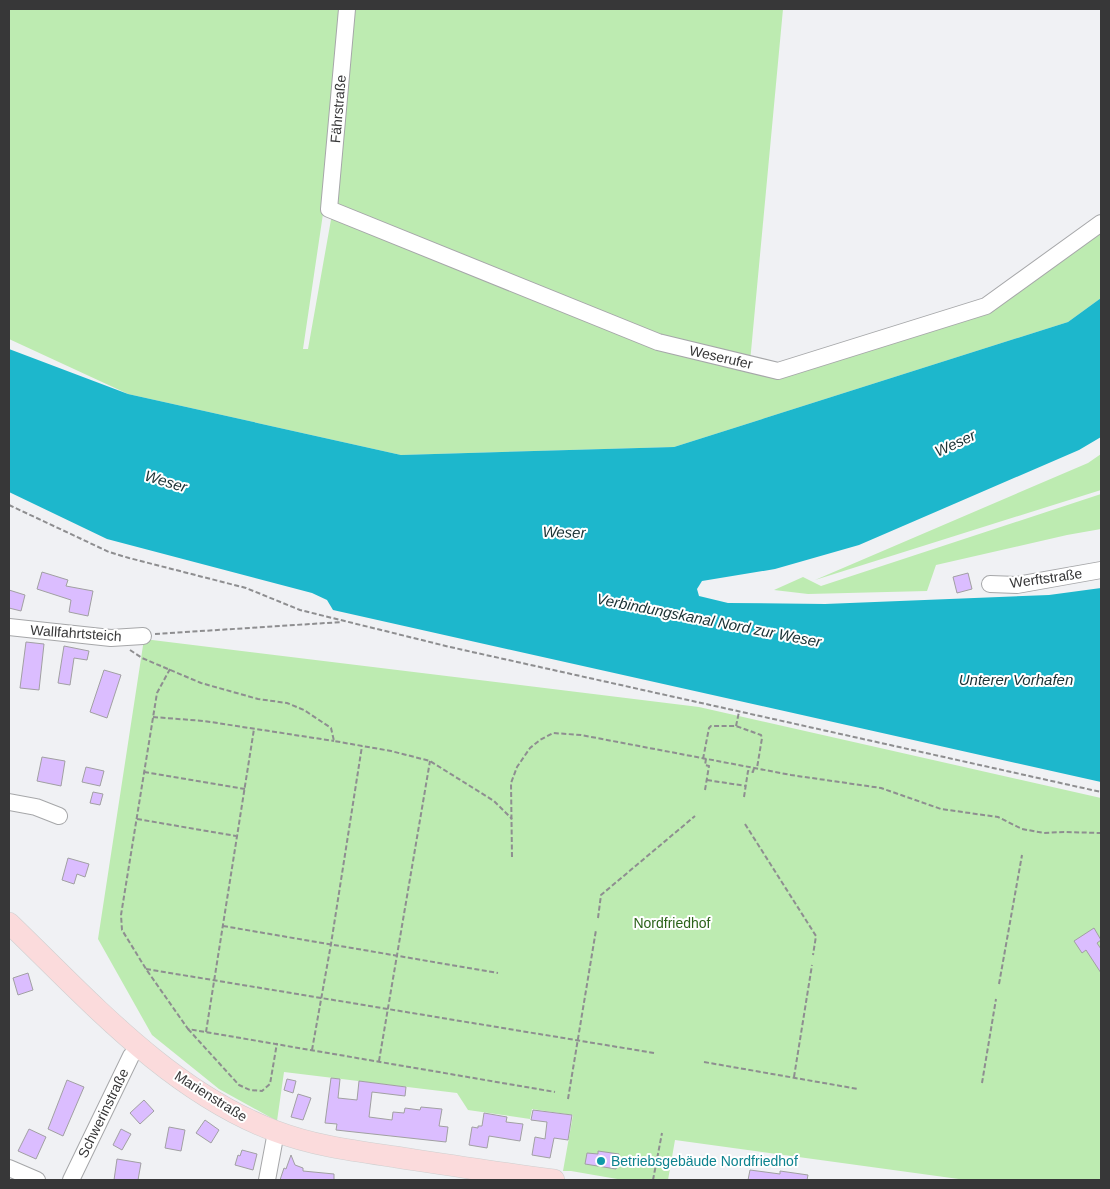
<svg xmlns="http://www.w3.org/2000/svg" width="1110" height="1189" font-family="Helvetica,sans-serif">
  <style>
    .green { fill: #bdebb1 }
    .water { fill: #1db7cc }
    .building { fill: #dbbdff; stroke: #a1a0a2 }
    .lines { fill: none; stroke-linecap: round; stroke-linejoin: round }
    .minor-casing { stroke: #a6a7a9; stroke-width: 18 }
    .major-casing { stroke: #cfcfcf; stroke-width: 22 }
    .path { stroke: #8e8e90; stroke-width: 2; stroke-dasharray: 5 2.5; stroke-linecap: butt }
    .minor { stroke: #fff; stroke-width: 16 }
    .major { stroke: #fbdbdc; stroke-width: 21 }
    .culture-dot { fill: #0f9aa8; stroke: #fff; stroke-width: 2 }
    .labels { text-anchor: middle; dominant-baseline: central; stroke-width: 4; stroke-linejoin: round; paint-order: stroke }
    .street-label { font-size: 14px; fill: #373738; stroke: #fff }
    .park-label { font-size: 14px; fill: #2c631a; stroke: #fff }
    .culture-label { font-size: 14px; fill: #0d838f; stroke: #fff; text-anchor: start }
    .water-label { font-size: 15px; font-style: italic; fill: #1a3134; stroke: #fff }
  </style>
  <rect width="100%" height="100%" fill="#f0f1f4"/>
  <g class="green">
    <path d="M9 9H783L750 362 658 338 333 205 341 119 334 117 324 207 303 349H308L332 214 658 347 778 375 989 308 1101 227V298L1068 322 674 447 401 455 128 394 9 339Z"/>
    <path d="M1101 454V490L815 580 1088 463Z"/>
    <path d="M1101 494V529L1067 535 936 565 927 591 808 594 774 590 803 577 821 586Z"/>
    <path d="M144 639 699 707 1101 798V1180H966L675 1140 668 1180H623L571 1171H563L573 1115 532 1109 530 1119 468 1110 457 1093 284 1072 277 1121 219 1089 152 1035 98 939Z"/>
  </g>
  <path class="water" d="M1101 298V437L1079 450 859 545 775 569 702 581 697 589 699 596 728 603 825 604 1049 595 1101 588V782L333 610 327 600 312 593 107 539 9 492V349L128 394 401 455 674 447 1068 322Z"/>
  <g class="building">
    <path d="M42 572 68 580 66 586 93 591 88 616 69 612 71 600 37 589Z"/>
    <path d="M968 573 972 589 957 593 953 577Z"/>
    <path d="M9 590 25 595 21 611 9 608Z"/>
    <path d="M26 642 44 644 39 690 20 688Z"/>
    <path d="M64 646 89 651 87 660 74 658 70 685 58 683Z"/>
    <path d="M104 670 121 675 107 718 90 712Z"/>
    <path d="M42 757 65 761 61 786 37 781Z"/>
    <path d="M86 767 104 771 100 786 82 782Z"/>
    <path d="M93 792 103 794 100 805 90 803Z"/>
    <path d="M68 858 89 864 85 877 77 874 74 884 62 880Z"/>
    <path d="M1094 928 1101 940 1097 943 1101 949V973L1086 950 1082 953 1074 941Z"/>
    <path d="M28 973 33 990 18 995 13 978Z"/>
    <path d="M331 1078 340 1079 338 1098 357 1100 359 1081 406 1087 405 1096 372 1092 369 1117 392 1120 393 1112 404 1113 405 1108 420 1110 421 1107 442 1109 439 1126 448 1127 446 1142 336 1130 337 1124 325 1123Z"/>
    <path d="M287 1079 296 1081 293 1093 284 1090Z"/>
    <path d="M67 1080 84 1087 63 1136 48 1129Z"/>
    <path d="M298 1094 311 1098 303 1120 291 1117Z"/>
    <path d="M144 1100 154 1111 140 1124 130 1113Z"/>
    <path d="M533 1110 572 1115 568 1140 554 1138 550 1158 532 1155 535 1137 545 1139 547 1122 531 1120Z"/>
    <path d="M484 1113 507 1117 506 1122 523 1124 520 1141 489 1136 487 1148 469 1145 472 1127 478 1128V1126H482Z"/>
    <path d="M205 1120 219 1130 211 1143 196 1133Z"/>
    <path d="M169 1127 185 1130 181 1151 165 1148Z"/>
    <path d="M29 1129 46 1137 36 1159 18 1151Z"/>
    <path d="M121 1129 131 1134 122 1150 113 1145Z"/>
    <path d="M242 1150 257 1154 253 1170 235 1165 238 1155 240 1156Z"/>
    <path d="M598 1151 619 1154 616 1169 585 1164 587 1153 598 1154Z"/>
    <path d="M291 1155 295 1165 303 1168V1171L334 1174V1180H280L284 1168 286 1169Z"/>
    <path d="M117 1159 141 1163 138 1180H114Z"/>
    <path d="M750 1170 780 1174V1171L808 1175 807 1180H748Z"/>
  </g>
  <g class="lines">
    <defs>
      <g id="minor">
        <path d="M347 9 329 209 658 342 778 371 986 306 1101 223"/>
        <path d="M990 584 1017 585 1101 570"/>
        <path d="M9 627 111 638 143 636"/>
        <path d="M9 802 36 807 59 816"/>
        <path d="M9 1168 37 1180"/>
        <path d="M71 1180 131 1056 139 1047"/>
        <path d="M267 1180 276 1132"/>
      </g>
      <path id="major" d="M9 923C89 1000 169 1091 275 1131 314 1146 355 1151 396 1157 449 1165 501 1173 554 1180"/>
    </defs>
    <use href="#minor" class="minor-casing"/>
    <use href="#major" class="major-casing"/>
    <g class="path">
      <path d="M9 505 109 552 129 558 246 588 300 610 450 647 1101 792"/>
      <path d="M155 634 342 622"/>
      <path d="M130 650 142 658 201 683 258 699 287 703 304 710 331 728 334 741 391 751 430 761 494 801 512 819"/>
      <path d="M170 669 157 693 121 915 122 930 146 969 188 1029 555 1092"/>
      <path d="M153 717 204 721 334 741"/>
      <path d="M736 726 739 712"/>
      <path d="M703 759 709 728 711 726H736L761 735 762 738 757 768"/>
      <path d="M144 772 245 789"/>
      <path d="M707 780 746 786"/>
      <path d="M705 790 709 766 705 765 706 759"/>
      <path d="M744 797 748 771 753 772 754 768"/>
      <path d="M137 819 236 836"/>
      <path d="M745 824 816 936 813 955"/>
      <path d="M512 857 511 783 517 767 530 748 540 740 553 733 581 735 791 775 881 788 941 809 998 817 1022 829 1044 833 1064 832 1101 833"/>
      <path d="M598 918 601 895 695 816"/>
      <path d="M223 926 498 973"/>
      <path d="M146 969 654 1053"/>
      <path d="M999 984 1022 855"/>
      <path d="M188 1029 239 1085 250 1090 262 1091 270 1084 277 1043"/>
      <path d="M206 1032 254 729"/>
      <path d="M312 1050 331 944 362 746"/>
      <path d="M379 1061 430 761"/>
      <path d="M704 1062 858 1089"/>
      <path d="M794 1077 812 965"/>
      <path d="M982 1083 996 999"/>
      <path d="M568 1099 596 930"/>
      <path d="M653 1180 662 1133"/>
    </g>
    <use href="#minor" class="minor"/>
    <use href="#major" class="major"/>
  </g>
  <circle class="culture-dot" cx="601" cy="1161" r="5"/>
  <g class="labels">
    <g class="street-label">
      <text transform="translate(338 109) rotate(-85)">Fährstraße</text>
      <text transform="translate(721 357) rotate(13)">Weserufer</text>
      <text transform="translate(1046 578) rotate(-8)">Werftstraße</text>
      <text transform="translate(76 633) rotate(4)">Wallfahrtsteich</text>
      <text transform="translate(211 1096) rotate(32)">Marienstraße</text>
      <text transform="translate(103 1113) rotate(-64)">Schwerinstraße</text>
    </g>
    <g class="park-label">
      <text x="672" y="923">Nordfriedhof</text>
    </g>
    <g class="culture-label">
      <text x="611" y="1161">Betriebsgebäude Nordfriedhof</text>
    </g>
    <g class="water-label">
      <text transform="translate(955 443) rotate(-25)">Weser</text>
      <text transform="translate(166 481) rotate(17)">Weser</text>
      <text transform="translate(564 532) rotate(1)">Weser</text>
      <text transform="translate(709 620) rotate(11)">Verbindungskanal Nord zur Weser</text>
      <text x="1016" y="679">Unterer Vorhafen</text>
    </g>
  </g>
  <rect width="1110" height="1189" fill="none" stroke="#373738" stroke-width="20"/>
</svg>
